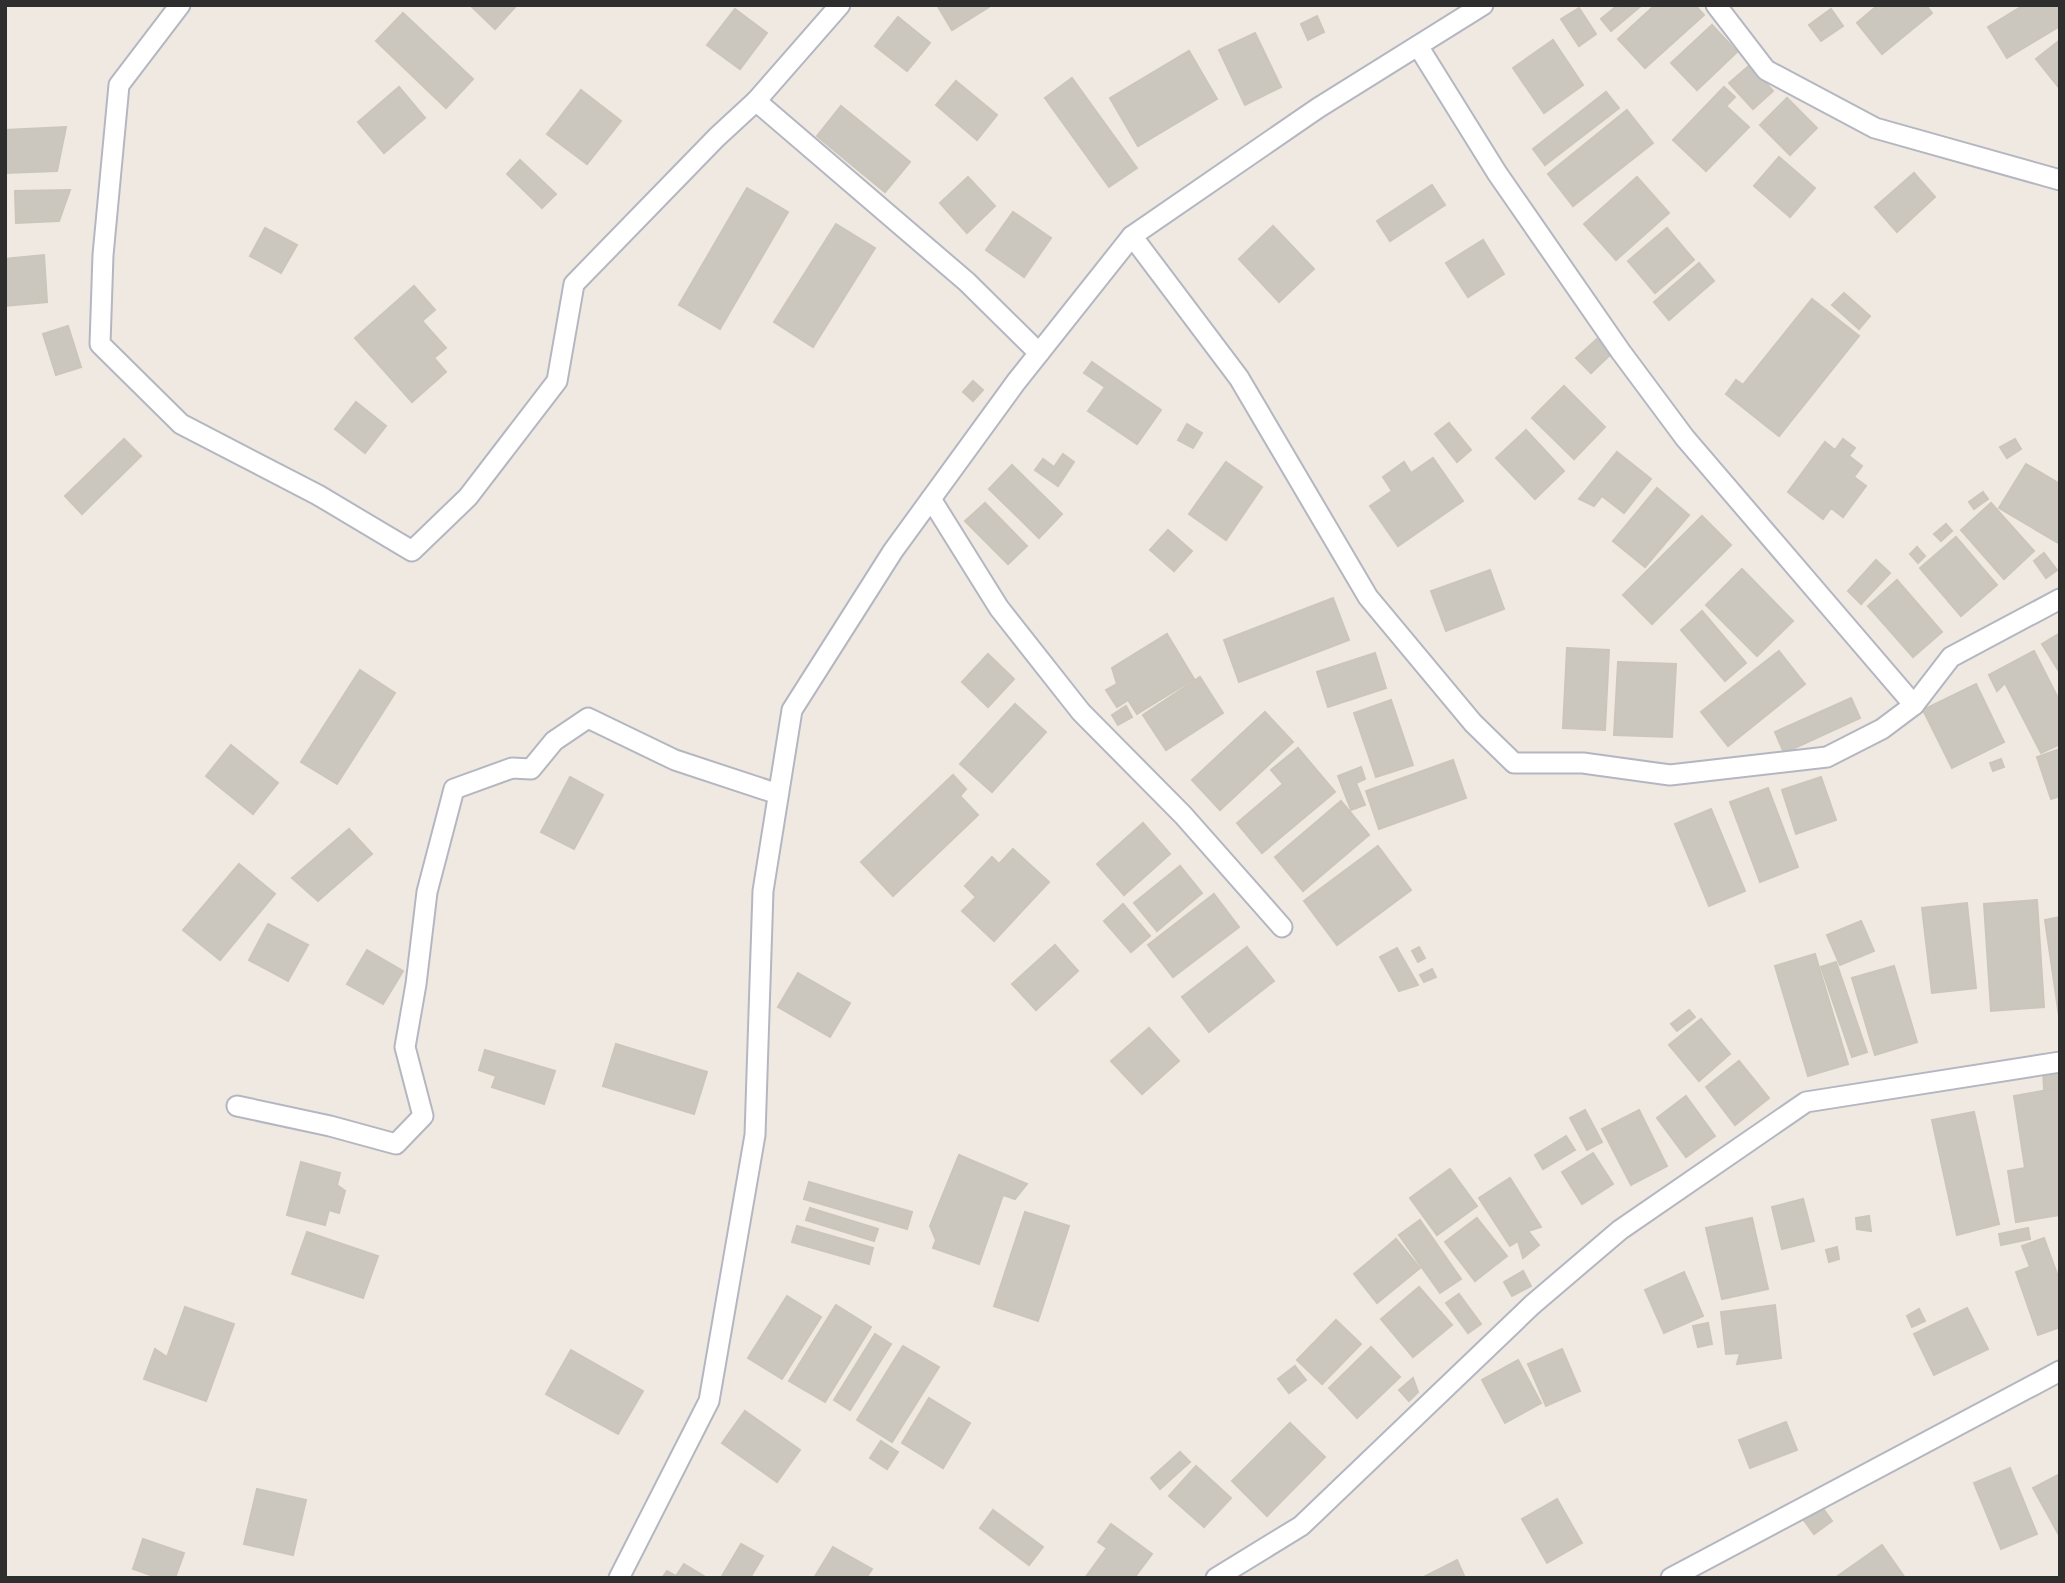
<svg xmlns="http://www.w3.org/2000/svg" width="2065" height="1583" font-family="Poppins,sans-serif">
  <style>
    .building { fill: #cbc7bf; stroke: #cbc5ba; stroke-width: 2 }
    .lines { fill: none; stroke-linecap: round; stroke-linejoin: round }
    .street-casing { stroke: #b4b7c1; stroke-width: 23 }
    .street { stroke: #fff; stroke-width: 19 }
  </style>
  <rect width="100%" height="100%" fill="#efe9e1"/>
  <g class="building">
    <path d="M470 5H517L495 29Z"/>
    <path d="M937 5H992L952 30Z"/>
    <path d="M1618 5H1642L1611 31 1601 19Z"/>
    <path d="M1655 5H1695L1704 15 1645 68 1618 39Z"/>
    <path d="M1878 5H1926L1932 13 1882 54 1857 23Z"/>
    <path d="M2024 5H2060V26L2007 58 1988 27Z"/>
    <path d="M1579 8 1596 34 1579 46 1561 19Z"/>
    <path d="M735 9 767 33 740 69 707 45Z"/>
    <path d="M1831 9 1843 26 1821 41 1809 25Z"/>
    <path d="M403 13 473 79 446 108 376 41Z"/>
    <path d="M1317 16 1324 32 1308 40 1301 24Z"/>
    <path d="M898 17 930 43 907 71 875 46Z"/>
    <path d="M1712 25 1737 52 1697 90 1671 63Z"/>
    <path d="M1255 33 1281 87 1245 105 1219 50Z"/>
    <path d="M1553 40 1583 85 1544 113 1513 68Z"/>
    <path d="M2060 40V89L2036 59Z"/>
    <path d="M1189 51 1217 99 1138 146 1110 98Z"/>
    <path d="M1750 65 1773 91 1753 109 1729 83Z"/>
    <path d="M1072 78 1137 168 1109 187 1045 98Z"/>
    <path d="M956 81 997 115 977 140 936 105Z"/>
    <path d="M399 87 425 118 384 153 358 122Z"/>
    <path d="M1724 87 1735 97 1726 106 1749 127 1706 171 1673 140Z"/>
    <path d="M581 90 621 121 587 164 547 134Z"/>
    <path d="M1606 92 1619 108 1545 165 1533 149Z"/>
    <path d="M1787 98 1817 128 1790 155 1760 125Z"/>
    <path d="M841 106 910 162 885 192 817 136Z"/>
    <path d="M1627 110 1653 143 1573 206 1548 174Z"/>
    <path d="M66 127 57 171 5 173V130Z"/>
    <path d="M1779 157 1815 188 1790 217 1754 186Z"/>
    <path d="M520 160 556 194 542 208 507 174Z"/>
    <path d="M1914 173 1935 197 1897 232 1875 207Z"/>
    <path d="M968 177 995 206 967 233 940 203Z"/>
    <path d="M1637 177 1669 213 1616 260 1584 224Z"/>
    <path d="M1432 185 1445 205 1390 241 1377 221Z"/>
    <path d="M747 188 788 212 720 329 679 305Z"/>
    <path d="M70 190 59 221 16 223 15 191Z"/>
    <path d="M1013 212 1051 238 1024 277 986 250Z"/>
    <path d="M836 224 875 248 813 347 774 322Z"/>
    <path d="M1273 226 1314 269 1279 302 1239 259Z"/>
    <path d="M265 228 297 245 281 273 250 256Z"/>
    <path d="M1667 228 1694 260 1655 293 1628 261Z"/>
    <path d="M1483 240 1504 274 1468 297 1446 263Z"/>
    <path d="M44 255 47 302 5 306V259Z"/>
    <path d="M1699 263 1714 281 1669 320 1654 302Z"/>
    <path d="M414 286 435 310 422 321 446 348 434 358 446 372 412 402 355 338Z"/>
    <path d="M1844 293 1870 316 1859 329 1832 305Z"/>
    <path d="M1812 299 1859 336 1779 436 1726 394 1736 380 1743 385Z"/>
    <path d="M68 326 81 367 56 375 43 334Z"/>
    <path d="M1597 339 1611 354 1591 373 1576 358Z"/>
    <path d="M1092 362 1161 410 1137 444 1088 411 1105 387 1084 373Z"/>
    <path d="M973 381 983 390 973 401 963 392Z"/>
    <path d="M1564 386 1605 427 1574 459 1532 418Z"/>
    <path d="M356 402 386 426 365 453 335 429Z"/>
    <path d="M1449 423 1471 450 1457 462 1435 434Z"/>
    <path d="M1187 424 1202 433 1193 448 1178 440Z"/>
    <path d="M1526 430 1564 471 1535 499 1496 458Z"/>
    <path d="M124 439 141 456 82 514 65 496Z"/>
    <path d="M1843 439 1855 448 1849 456 1862 466 1854 477 1866 486 1843 517 1831 508 1823 519 1788 492 1825 442 1835 450Z"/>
    <path d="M2015 439 2021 449 2007 458 2000 447Z"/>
    <path d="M1617 452 1651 479 1624 513 1602 496 1594 506 1579 499Z"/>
    <path d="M1063 454 1074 462 1058 486 1035 470 1043 459 1054 467Z"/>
    <path d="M1433 458 1463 501 1398 546 1370 506 1392 491 1383 477 1404 462 1411 473Z"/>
    <path d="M1226 462 1262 487 1226 540 1189 514Z"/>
    <path d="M2026 464 2060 484V544L1999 508Z"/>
    <path d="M1012 465 1062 514 1039 538 989 489Z"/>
    <path d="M1657 488 1689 515 1645 567 1613 541Z"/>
    <path d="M1983 492 1988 499 1974 509 1969 502Z"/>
    <path d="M985 503 1027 546 1008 564 965 521Z"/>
    <path d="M1991 503 2034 551 2004 579 1961 530Z"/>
    <path d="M1702 516 1731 545 1652 624 1623 595Z"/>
    <path d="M1946 524 1952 531 1941 541 1934 534Z"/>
    <path d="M1168 530 1192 551 1174 571 1150 550Z"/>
    <path d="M1956 537 1997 585 1961 616 1920 568Z"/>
    <path d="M1917 547 1925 556 1918 563 1910 554Z"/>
    <path d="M2044 553 2057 570 2046 578 2034 561Z"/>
    <path d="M1876 560 1890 573 1861 604 1848 591Z"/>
    <path d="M1742 569 1793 621 1757 656 1706 605Z"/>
    <path d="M1490 570 1504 609 1446 631 1431 591Z"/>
    <path d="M1897 580 1942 632 1913 657 1868 606Z"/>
    <path d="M1333 598 1349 640 1239 682 1224 640Z"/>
    <path d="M1702 611 1746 663 1725 681 1681 630Z"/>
    <path d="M2060 633V673L2042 644Z"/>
    <path d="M1167 634 1194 679 1137 714 1128 700 1117 707 1106 690 1117 684 1112 668Z"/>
    <path d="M1567 648 1609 650 1605 730 1563 728Z"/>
    <path d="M1779 651 1805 684 1728 746 1701 712Z"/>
    <path d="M2034 651 2060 702V744L2041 753 2005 683 1997 691 1989 675Z"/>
    <path d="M1375 653 1386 688 1328 707 1317 672Z"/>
    <path d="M988 654 1014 679 988 707 962 682Z"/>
    <path d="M1618 662 1676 664 1672 737 1614 735Z"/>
    <path d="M360 670 395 693 337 784 301 762Z"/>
    <path d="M1200 677 1223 713 1166 750 1143 715Z"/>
    <path d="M1976 684 2004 742 1952 768 1923 710Z"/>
    <path d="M1851 698 1860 718 1784 753 1775 732Z"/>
    <path d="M1391 700 1413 765 1376 777 1354 713Z"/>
    <path d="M1015 704 1046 732 992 792 960 764Z"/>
    <path d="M1126 706 1132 717 1118 725 1112 715Z"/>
    <path d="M1265 712 1293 742 1220 810 1192 780Z"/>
    <path d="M231 745 278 783 253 814 206 776Z"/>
    <path d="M1298 748 1335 792 1262 853 1237 823 1283 784 1271 770Z"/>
    <path d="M2060 749V796L2051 799 2037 757Z"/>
    <path d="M2001 759 2004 767 1993 771 1990 763Z"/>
    <path d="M1453 760 1466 798 1379 829 1366 791Z"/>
    <path d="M1361 767 1365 779 1356 783 1365 805 1351 810 1338 776Z"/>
    <path d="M953 775 966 789 960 796 978 815 893 896 861 862Z"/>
    <path d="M570 777 603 795 574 849 541 832Z"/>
    <path d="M1821 777 1836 820 1796 834 1782 790Z"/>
    <path d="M1768 788 1798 867 1760 882 1730 802Z"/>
    <path d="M1341 801 1369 835 1303 891 1275 857Z"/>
    <path d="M1711 809 1745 891 1709 906 1675 824Z"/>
    <path d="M1143 823 1170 854 1124 895 1097 864Z"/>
    <path d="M349 829 372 854 318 901 292 878Z"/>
    <path d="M1378 846 1411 890 1337 945 1304 901Z"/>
    <path d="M1013 849 1049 882 994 941 962 911 976 897 965 886 992 857 999 864Z"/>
    <path d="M239 864 275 894 220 960 183 930Z"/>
    <path d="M1180 866 1202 893 1157 931 1134 903Z"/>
    <path d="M1214 894 1239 927 1173 977 1148 945Z"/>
    <path d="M2037 900 2044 1007 1991 1011 1984 904Z"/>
    <path d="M1967 903 1976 988 1932 993 1922 908Z"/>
    <path d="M1123 904 1150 936 1131 952 1104 921Z"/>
    <path d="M2060 917V1016H2059L2045 920Z"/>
    <path d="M1861 921 1874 951 1840 965 1827 935Z"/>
    <path d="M268 924 308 945 288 981 249 960Z"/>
    <path d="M1055 945 1078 971 1036 1010 1012 984Z"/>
    <path d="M1247 947 1274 981 1209 1032 1182 997Z"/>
    <path d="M1419 947 1425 958 1418 962 1412 951Z"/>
    <path d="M1397 948 1418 985 1399 991 1380 957Z"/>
    <path d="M367 950 403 971 383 1004 347 984Z"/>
    <path d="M1815 954 1848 1064 1808 1076 1775 966Z"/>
    <path d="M1836 962 1867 1052 1852 1057 1821 967Z"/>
    <path d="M1894 966 1917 1042 1875 1055 1852 978Z"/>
    <path d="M1432 969 1436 977 1424 982 1420 975Z"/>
    <path d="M798 973 850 1003 830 1037 778 1007Z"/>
    <path d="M1689 1010 1695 1017 1677 1031 1671 1024Z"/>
    <path d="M1701 1019 1730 1054 1699 1081 1669 1045Z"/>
    <path d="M1149 1028 1179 1061 1142 1094 1111 1061Z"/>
    <path d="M616 1044 707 1072 694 1114 603 1086Z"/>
    <path d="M485 1050 555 1071 544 1104 492 1087 496 1076 479 1070Z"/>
    <path d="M1739 1061 1769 1098 1735 1125 1706 1087Z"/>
    <path d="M2058 1068 2059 1088 2044 1089 2043 1069Z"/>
    <path d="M2060 1088V1215L2016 1222 2008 1171 2025 1168 2014 1096Z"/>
    <path d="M1686 1096 1715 1136 1686 1157 1657 1118Z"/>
    <path d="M1585 1110 1602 1142 1587 1150 1570 1118Z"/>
    <path d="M1639 1110 1667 1166 1631 1185 1602 1129Z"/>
    <path d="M1974 1112 1999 1224 1957 1235 1932 1120Z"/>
    <path d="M1566 1136 1575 1150 1543 1169 1535 1155Z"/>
    <path d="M1593 1153 1613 1184 1582 1204 1562 1172Z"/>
    <path d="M959 1155 1027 1184 1015 1199 1003 1195 979 1264 933 1248 936 1240 930 1226Z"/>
    <path d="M301 1162 340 1173 337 1185 345 1191 339 1213 329 1210 325 1225 287 1215Z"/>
    <path d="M1450 1169 1477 1206 1437 1235 1410 1198Z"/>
    <path d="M1510 1178 1541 1227 1528 1231 1539 1245 1523 1258 1518 1241 1510 1246 1479 1198Z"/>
    <path d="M809 1182 912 1212 907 1229 804 1199Z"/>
    <path d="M1803 1199 1814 1241 1782 1249 1772 1207Z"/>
    <path d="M810 1208 878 1229 874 1241 806 1220Z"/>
    <path d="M1025 1212 1069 1226 1038 1321 994 1306Z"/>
    <path d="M1869 1216 1871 1231 1857 1229 1856 1218Z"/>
    <path d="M1477 1218 1507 1256 1475 1281 1445 1242Z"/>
    <path d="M1752 1218 1768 1289 1722 1299 1706 1228Z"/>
    <path d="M1420 1220 1461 1279 1440 1293 1399 1235Z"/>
    <path d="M797 1226 873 1248 869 1264 792 1242Z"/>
    <path d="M2028 1228 2030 1239 2001 1245 1999 1234Z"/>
    <path d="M307 1232 378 1256 363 1298 292 1274Z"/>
    <path d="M2044 1238 2060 1282V1327L2038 1335 2016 1272 2030 1267 2022 1246Z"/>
    <path d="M1396 1239 1420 1268 1377 1303 1354 1274Z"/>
    <path d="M1837 1247 1839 1259 1829 1262 1826 1250Z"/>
    <path d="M1523 1271 1531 1286 1512 1296 1504 1282Z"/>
    <path d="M1684 1272 1703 1316 1664 1333 1645 1290Z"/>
    <path d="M1419 1287 1452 1325 1413 1357 1381 1319Z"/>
    <path d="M1459 1294 1481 1324 1468 1333 1446 1303Z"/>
    <path d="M787 1296 821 1317 782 1379 748 1358Z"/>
    <path d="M836 1305 871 1327 825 1402 789 1381Z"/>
    <path d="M1775 1305 1781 1358 1737 1364 1740 1353 1726 1354 1721 1312Z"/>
    <path d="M185 1307 234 1324 206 1401 144 1379 155 1349 167 1357Z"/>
    <path d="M1967 1308 1988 1349 1934 1375 1914 1334Z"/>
    <path d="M1919 1309 1925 1321 1912 1327 1907 1316Z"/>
    <path d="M1336 1320 1361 1344 1322 1384 1297 1360Z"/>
    <path d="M1708 1323 1712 1344 1698 1347 1693 1326Z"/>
    <path d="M875 1334 891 1344 850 1410 834 1400Z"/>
    <path d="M903 1346 939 1367 892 1442 857 1420Z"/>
    <path d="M1371 1347 1400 1377 1357 1418 1329 1388Z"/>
    <path d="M1562 1349 1580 1391 1546 1406 1528 1364Z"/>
    <path d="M571 1350 643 1391 618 1434 546 1394Z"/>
    <path d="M1518 1360 1541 1403 1505 1423 1482 1380Z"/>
    <path d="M1295 1366 1306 1380 1289 1393 1278 1379Z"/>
    <path d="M1413 1378 1418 1392 1409 1401 1399 1390Z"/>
    <path d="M929 1398 970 1423 943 1468 902 1443Z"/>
    <path d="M745 1411 800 1450 777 1482 722 1443Z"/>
    <path d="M1786 1422 1797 1450 1750 1468 1739 1440Z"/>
    <path d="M1290 1423 1325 1457 1267 1516 1232 1481Z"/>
    <path d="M881 1441 898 1452 887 1469 870 1458Z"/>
    <path d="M1180 1452 1190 1462 1160 1489 1151 1478Z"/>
    <path d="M1196 1466 1231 1498 1204 1527 1169 1496Z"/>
    <path d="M2010 1468 2037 1534 2001 1549 1974 1483Z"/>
    <path d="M2060 1474V1537L2033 1488Z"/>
    <path d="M257 1489 306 1500 293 1555 244 1544Z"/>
    <path d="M1557 1499 1582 1543 1547 1563 1522 1519Z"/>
    <path d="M1822 1507 1832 1521 1814 1534 1803 1519Z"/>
    <path d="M993 1510 1043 1547 1029 1565 980 1528Z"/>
    <path d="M1111 1524 1152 1554 1134 1578H1085L1107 1548 1098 1542Z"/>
    <path d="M143 1539 184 1553 175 1578H159L133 1569Z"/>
    <path d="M741 1544 763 1556 750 1578H724L722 1576Z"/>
    <path d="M1882 1545 1905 1578H1835Z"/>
    <path d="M833 1547 872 1569 866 1578H814Z"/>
    <path d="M1457 1560 1465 1578H1422Z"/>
    <path d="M684 1564 707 1578H662L667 1571 676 1576Z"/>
  </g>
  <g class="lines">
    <defs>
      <g id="street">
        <path d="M180 5 119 85 103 255 100 344 181 424 318 495 412 551 468 497 557 381 574 284 717 137 756 101 967 282 1039 353"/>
        <path d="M1716 5 1766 70 1875 128 2060 180"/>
        <path d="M1418 46 1497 173 1621 352 1685 438 1914 705"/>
        <path d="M756 101 840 5"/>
        <path d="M1132 236 1239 378 1368 597 1473 723 1514 763H1583L1670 775 1827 757 1882 729 1914 705 1951 657 2060 599"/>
        <path d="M931 499 999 608 1081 712 1183 815 1282 927"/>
        <path d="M237 1106 330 1126 396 1144 423 1116 405 1047 416 984 427 892 454 789 512 768 531 769 554 741 588 718 675 760 778 794"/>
        <path d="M619 1578 709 1401 755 1135 763 891 792 710 893 551 1016 382 1132 236 1318 108 1483 5"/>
        <path d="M1216 1578 1301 1526 1532 1305 1620 1230 1806 1102 2060 1062"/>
        <path d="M1671 1578 2060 1371"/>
      </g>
    </defs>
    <use href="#street" class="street-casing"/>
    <use href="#street" class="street"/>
  </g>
  <rect width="2065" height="1583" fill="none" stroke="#2e2e2e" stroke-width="14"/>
</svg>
